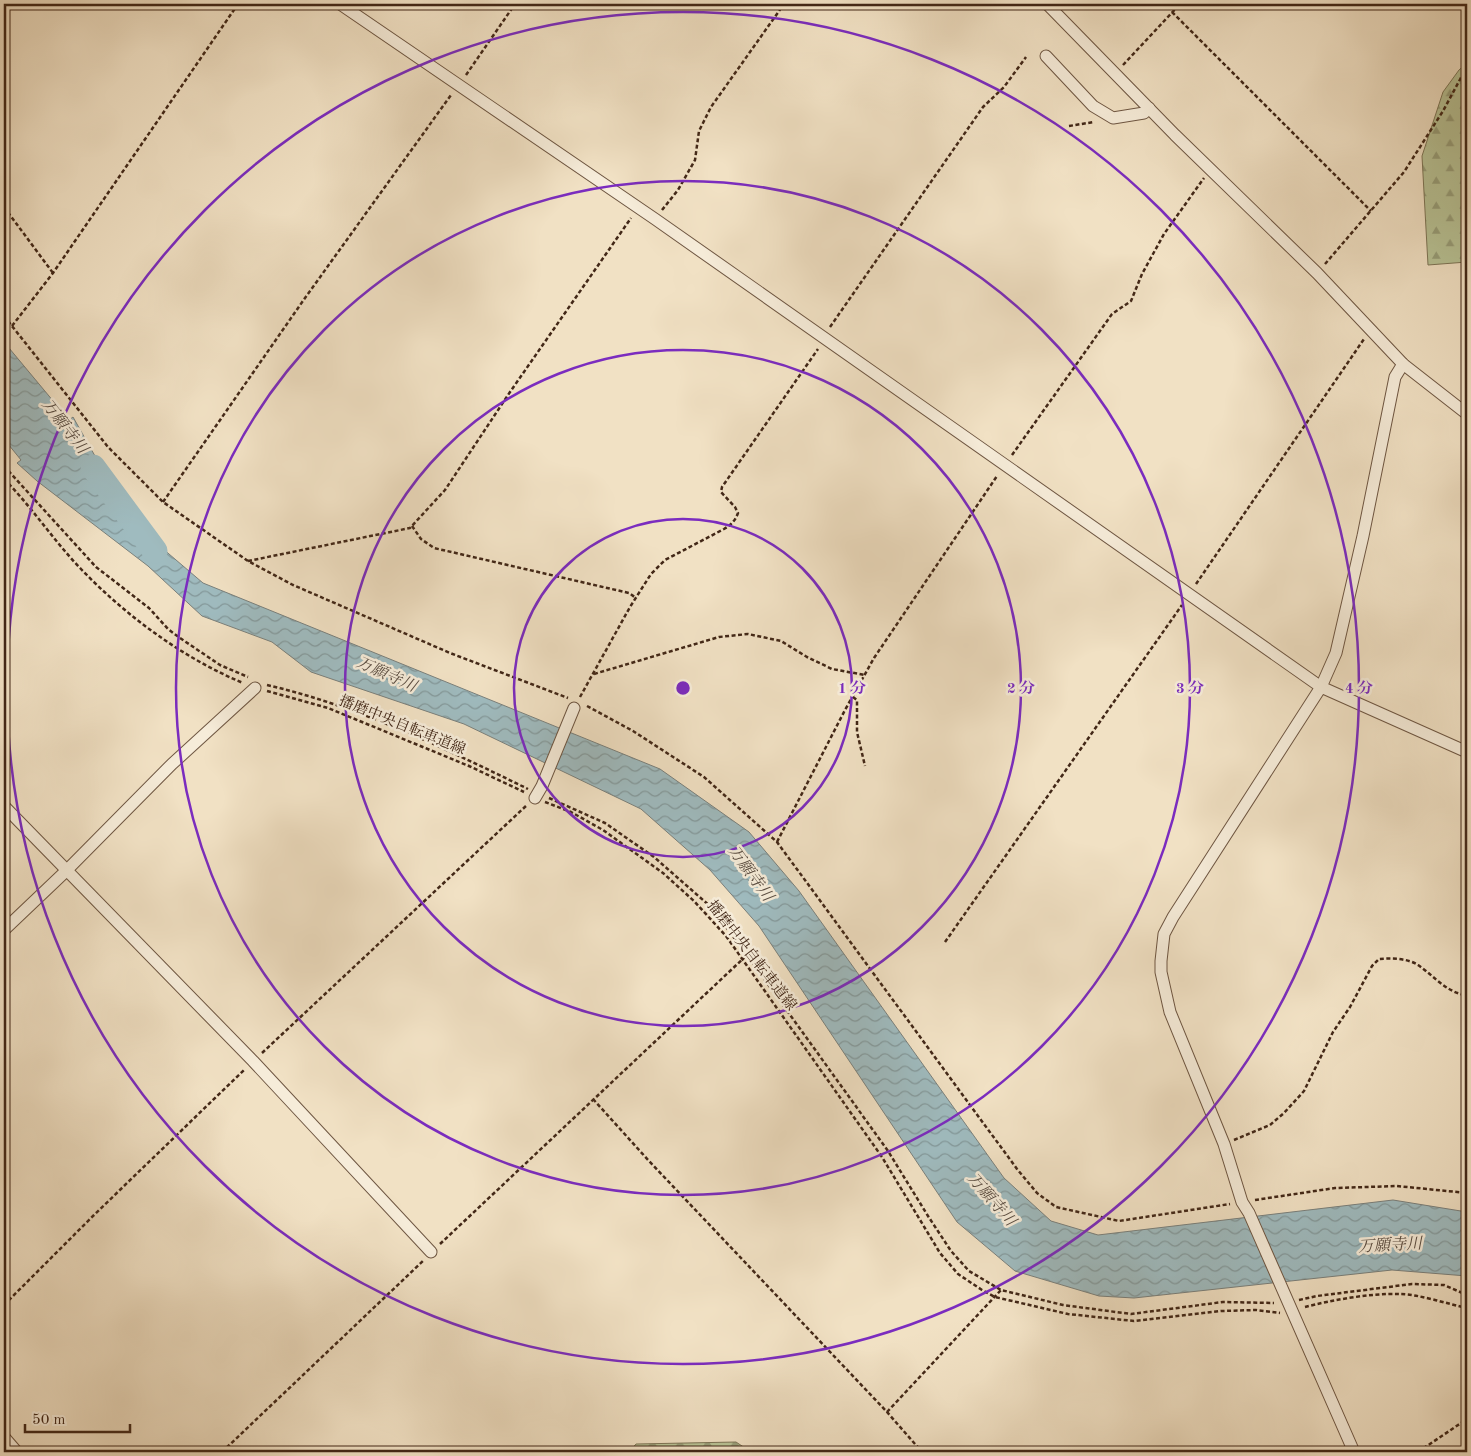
<svg xmlns="http://www.w3.org/2000/svg" width="1471" height="1456" font-family="'Old Standard TT','Noto Serif JP',serif">
  <style>
    .forest { fill: url(#forest-firs); stroke: #7d7556 }
    .water { fill: url(#water-waves); stroke: #7a807c }
    .lines { fill: none; stroke-linecap: round; stroke-linejoin: round }
    .river { stroke: #9fbbbf; stroke-width: 25 }
    .minor-casing { stroke: #6e5642; stroke-width: 13 }
    .path { stroke: #422717; stroke-width: 2.5; stroke-dasharray: 4 2.5; stroke-linecap: butt }
    .minor { stroke: #f6ecd9; stroke-width: 11 }
    .ring { fill: none; stroke: #7b2cbf; stroke-width: 2.5 }
    .labels { text-anchor: middle; dominant-baseline: central; stroke-width: 5; stroke-linejoin: round; paint-order: stroke }
    .street-label { font-size: 15px; fill: #422717; stroke: #f6ecd9 }
    .water-label { font-size: 16px; font-style: italic; fill: #594c41; stroke: #f6ecd9 }
    .centre { fill: #7b2cbf; stroke: #f6ecd9; stroke-width: 2.5 }
    .ring-label { font-size: 15px; text-anchor: middle; font-weight: bold; fill: #7b2cbf; stroke: #f6ecd9; stroke-width: 5; stroke-linejoin: round; paint-order: stroke }
  </style>
  <defs>
    <pattern id="forest-firs" width="22" height="20" patternUnits="userSpaceOnUse" patternTransform="scale(1.25)"><rect width="22" height="20" fill="#b8c396"/><path d="M5 1l3.5 6h-7zM16 11l3.5 6h-7z" fill="#979e79"/></pattern>
    <pattern id="water-waves" width="16" height="10" patternUnits="userSpaceOnUse" patternTransform="scale(1.25)"><rect width="16" height="10" fill="#9fbbbf"/><path d="M0 5q4-4 8 0t8 0" fill="none" stroke="#83989a"/></pattern>
  </defs>
  <rect width="100%" height="100%" fill="#f1e1c4"/>
  <filter id="stains"><feTurbulence type="fractalNoise" baseFrequency=".004" numOctaves="4"/><feColorMatrix values="0 0 0 0 .2 0 0 0 0 .09 0 0 0 0 .02 0 0 0 .5 -.17"/></filter>
  <radialGradient id="worn" r=".72"><stop offset=".6" stop-color="#630" stop-opacity="0"/><stop offset="1" stop-color="#630" stop-opacity=".3"/></radialGradient>
  <g class="forest">
    <path d="M1467 63V262L1428 265 1422 156 1443 92 1459 70Z"/>
    <path d="M736 1442 751 1452H629L636 1444Z"/>
  </g>
  <path class="water" d="M4 342 69 420 73 417 95 456 121 513 203 583 660 769 749 832 799 891 1004 1178 1051 1221 1098 1235 1393 1200 1467 1212V1276L1392 1270 1134 1298 1099 1296 1015 1271 957 1222 759 926 710 870 641 809 464 724 311 672 272 642 202 616 148 566 37 481 17 463 21 460 4 439Z"/>
  <g class="lines">
    <path class="river" d="M93 467 155 551"/>
    <defs>
      <g id="minor">
        <path d="M340 4 655 219 1321 687 1467 752"/>
        <path d="M1047 4 1175 135 1317 273 1403 364 1467 414"/>
        <path d="M1046 56 1093 106 1113 118 1144 113 1149 108"/>
        <path d="M535 798 542 786 574 708"/>
        <path d="M4 806 253 1061 431 1252"/>
        <path d="M4 930 66 871 172 764 255 688"/>
        <path d="M4 1437 17 1452"/>
        <path d="M1354 1452 1249 1213 1242 1202 1224 1144 1170 1012 1161 972V961L1164 934 1173 917 1321 687 1336 653 1363 536 1395 377 1403 364"/>
      </g>
    </defs>
    <use href="#minor" class="minor-casing"/>
    <g class="path">
      <path d="M1172 12 1371 211"/>
      <path d="M1123 65 1180 4"/>
      <path d="M466 75 515 4"/>
      <path d="M1069 126 1094 122"/>
      <path d="M4 207 53 273"/>
      <path d="M662 210 678 190 695 160 699 131 711 107 784 4"/>
      <path d="M1325 264 1404 172 1443 111 1463 74 1467 59"/>
      <path d="M4 316 108 447 163 502 248 561 293 585 450 653 568 698"/>
      <path d="M12 326 53 273 238 4"/>
      <path d="M830 327 983 107 1004 87 1026 57"/>
      <path d="M1012 455 1112 314 1131 301 1142 274 1164 234 1204 178"/>
      <path d="M4 466 96 567 149 608 168 629 180 638 220 665 248 677"/>
      <path d="M4 479C32 507 53 540 81 569 126 616 183 658 243 683"/>
      <path d="M163 502 305 298 451 95"/>
      <path d="M412 526 421 539 434 548 629 593 636 598"/>
      <path d="M248 561 410 528 445 490 510 392 631 218"/>
      <path d="M1196 584 1364 339"/>
      <path d="M594 674 719 637 748 634 781 641 807 657 832 669 865 675"/>
      <path d="M267 685C358 706 444 748 528 789"/>
      <path d="M267 691 328 708 469 766 524 792"/>
      <path d="M580 697 630 607 651 574 665 560 724 529C731 525 735 521 738 513L735 507 721 492 722 487 818 349"/>
      <path d="M853 697 857 700V732L865 766"/>
      <path d="M587 706 633 731 704 777 777 842 1017 1169 1037 1193 1056 1207 1119 1221 1230 1204"/>
      <path d="M549 798 605 823 654 857 711 907 747 955 888 1151 928 1216 951 1251 969 1271 1001 1290 1063 1305 1131 1314 1223 1302 1274 1303"/>
      <path d="M545 802 571 812 603 830 663 873 694 901 726 936 882 1157 940 1253 958 1274 982 1290 995 1297 1068 1314 1134 1321 1221 1311 1256 1310 1280 1313"/>
      <path d="M777 842 845 710 874 658 997 476"/>
      <path d="M945 942 1182 605"/>
      <path d="M262 1053 527 805"/>
      <path d="M593 1099 649 1161 887 1412 922 1452"/>
      <path d="M1234 1140 1270 1125 1284 1113 1304 1091 1333 1032 1350 1007 1372 966 1379 959C1391 958 1407 958 1418 965 1433 975 1446 992 1465 995L1467 993"/>
      <path d="M1255 1200 1335 1188 1397 1186 1467 1193"/>
      <path d="M440 1244 747 955"/>
      <path d="M1299 1300 1317 1296 1412 1284 1444 1285 1467 1295"/>
      <path d="M4 1305 94 1215 244 1070"/>
      <path d="M1305 1307C1332 1300 1371 1293 1400 1294 1418 1294 1448 1304 1467 1308"/>
      <path d="M887 1412 1001 1290"/>
      <path d="M222 1452 424 1260"/>
      <path d="M1418 1452 1467 1419"/>
    </g>
    <use href="#minor" class="minor"/>
  </g>
  <g class="ring">
    <circle cx="683" cy="688" r="169"/>
    <circle cx="683" cy="688" r="338"/>
    <circle cx="683" cy="688" r="507"/>
    <circle cx="683" cy="688" r="676"/>
  </g>
  <g class="labels">
    <g class="street-label">
      <text transform="translate(402 726) rotate(22)">播磨中央自転車道線</text>
      <text transform="translate(751 956) rotate(52)">播磨中央自転車道線</text>
    </g>
    <g class="water-label">
      <text transform="translate(64 427) rotate(52)">万願寺川</text>
      <text transform="translate(386 675) rotate(24)">万願寺川</text>
      <text transform="translate(750 874) rotate(54)">万願寺川</text>
      <text transform="translate(991 1200) rotate(49)">万願寺川</text>
      <text transform="translate(1390 1246) rotate(-3)">万願寺川</text>
    </g>
  </g>
  <circle cx="683" cy="688" r="8" class="centre"/>
  <g class="ring-label">
    <text x="852" y="693">1 分</text>
    <text x="1021" y="693">2 分</text>
    <text x="1190" y="693">3 分</text>
    <text x="1359" y="693">4 分</text>
  </g>
  <rect width="1471" height="1456" fill="none" stroke="#f1e1c4" stroke-width="20"/>
  <rect x="5" y="5" width="1461" height="1446" fill="none" stroke="#422717" stroke-width="2.5"/>
  <rect x="10" y="10" width="1451" height="1436" fill="none" stroke="#422717"/>
  <path d="M25 1424v8h105v-8" fill="none" stroke="#422717" stroke-width="2.5"/>
  <text x="32" y="1424" font-size="15" fill="#422717" stroke="#f6ecd9" stroke-width="4" paint-order="stroke">50 m</text>
  <rect width="100%" height="100%" filter="url(#stains)"/>
  <rect width="100%" height="100%" fill="url(#worn)"/>
</svg>
